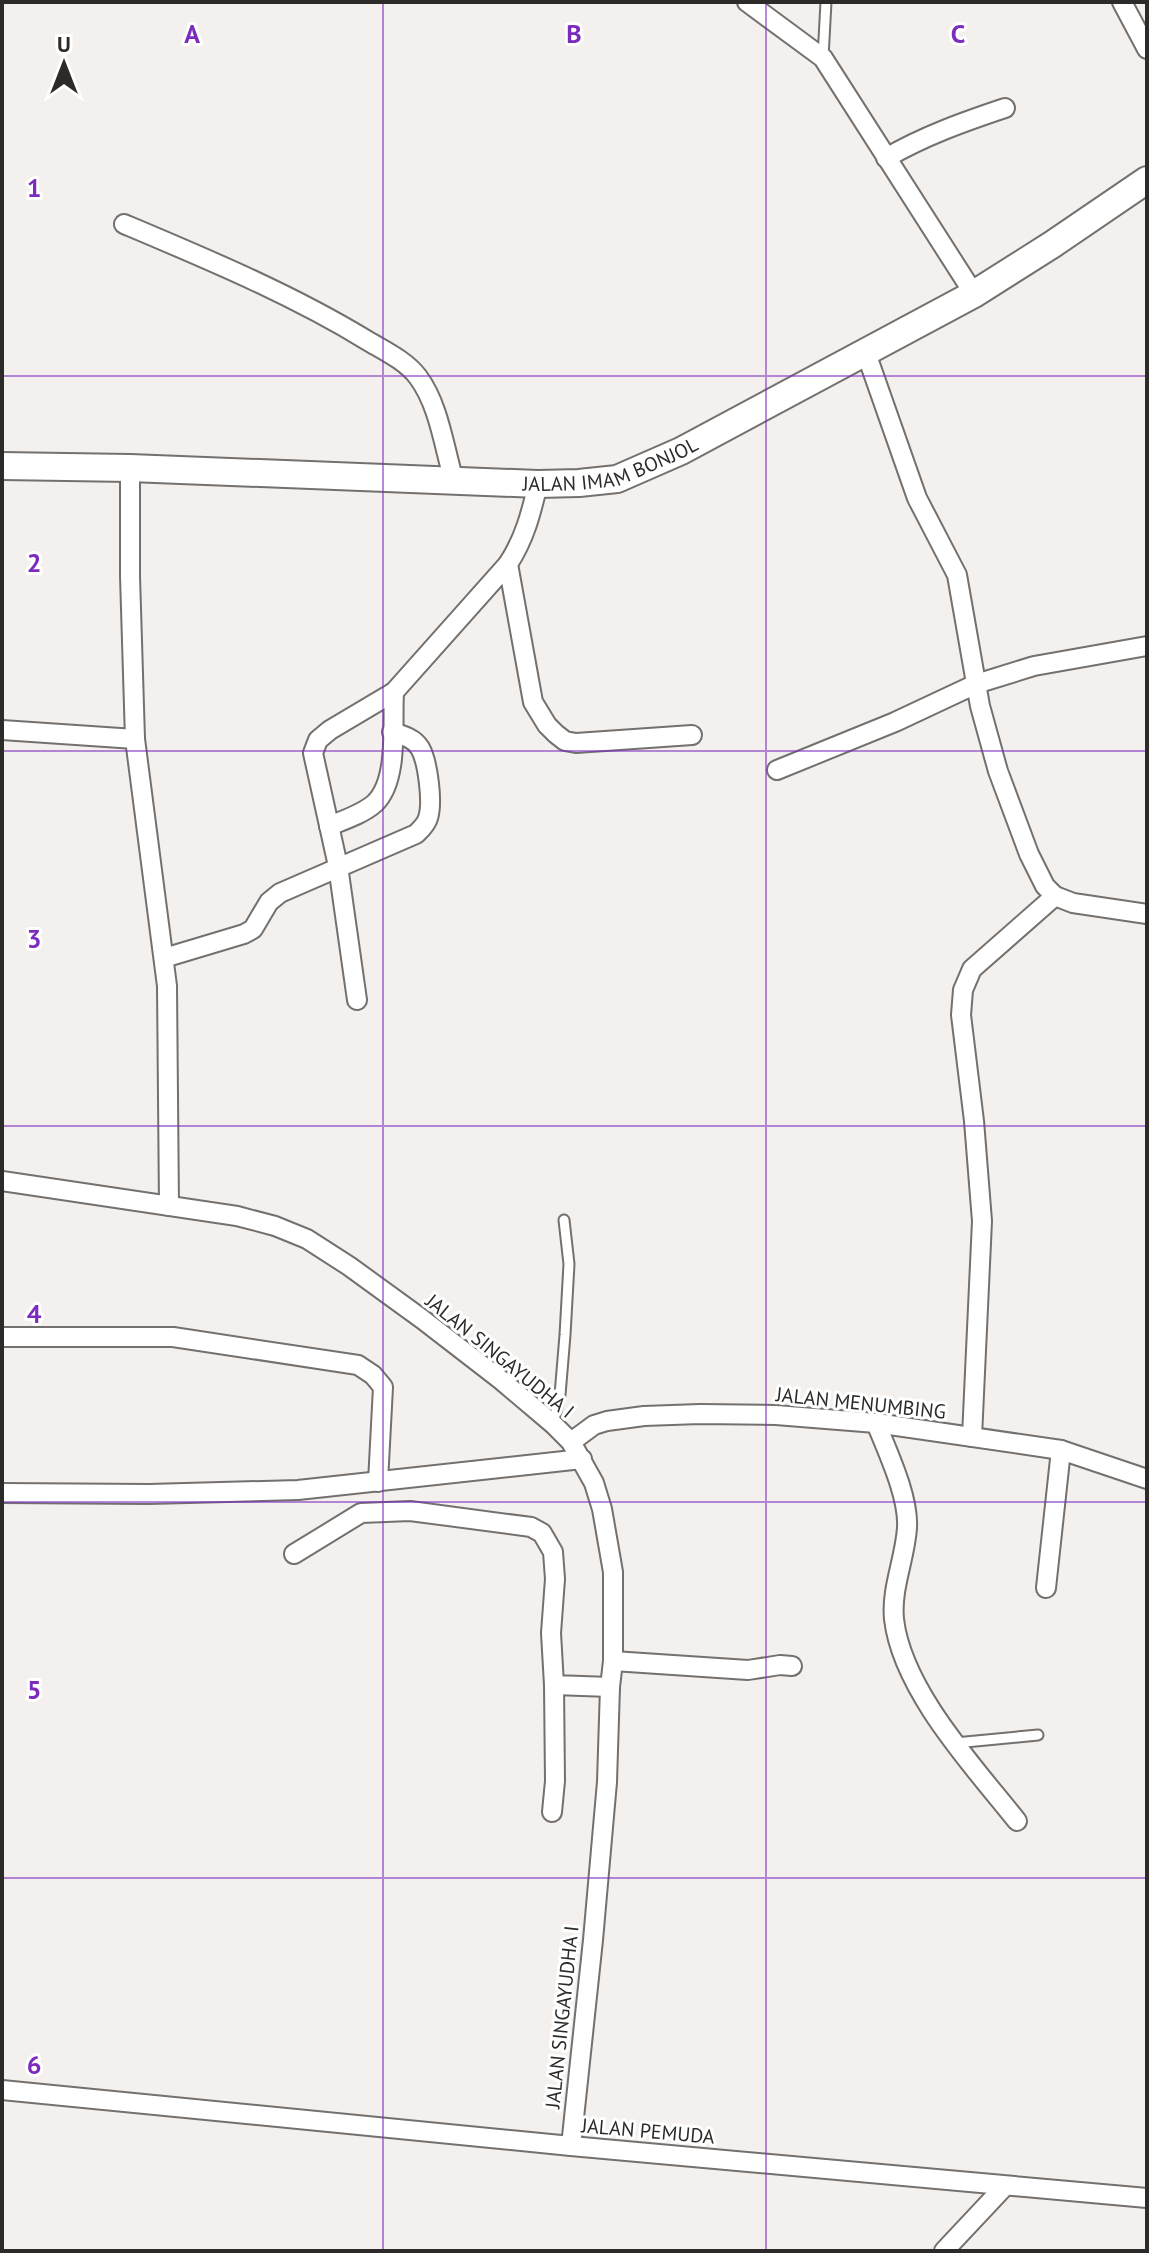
<svg xmlns="http://www.w3.org/2000/svg" width="1149" height="2253" font-family="'PT Sans',sans-serif">
  <style>
    .lines { fill: none; stroke-linecap: round; stroke-linejoin: round }
    .service-casing { stroke: #73706e; stroke-width: 13 }
    .minor-casing { stroke: #73706e; stroke-width: 22 }
    .secondary-casing { stroke: #73706e; stroke-width: 30 }
    .service { stroke: #fff; stroke-width: 9 }
    .minor { stroke: #fff; stroke-width: 18 }
    .secondary { stroke: #fff; stroke-width: 26 }
    .grid { fill: none; stroke: #7b2cbf; stroke-width: 2; stroke-opacity: 0.55 }
    .labels { text-anchor: middle; dominant-baseline: central; stroke-width: 6; stroke-linejoin: round; paint-order: stroke }
    .street-label { font-size: 20px; fill: #2c2b2a; stroke: #fff }
    .grid-label { font-size: 26px; text-anchor: middle; font-weight: bold; fill: #7b2cbf; stroke: #fff; stroke-width: 6; stroke-linejoin: round; paint-order: stroke }
  </style>
  <rect width="100%" height="100%" fill="#f3f0ee"/>
  <g class="lines">
    <defs>
      <g id="service">
        <path d="M823 58 826 2"/>
        <path d="M553 1424 560 1395 565 1335 569 1264 564 1220"/>
        <path d="M955 1743 1038 1735"/>
      </g>
      <g id="minor">
        <path d="M747 2 823 58 974 294"/>
        <path d="M1122 2 1147 49"/>
        <path d="M886 158C924 136 963 122 1005 108"/>
        <path d="M124 224C207 259 291 294 368 341 385 351 406 361 418 377 439 405 444 447 454 481"/>
        <path d="M865 350 917 498 957 575 980 706 998 771 1029 854 1045 886 1055 896 1073 903 1147 914"/>
        <path d="M130 468V576L135 739 167 986 169 1206"/>
        <path d="M508 564 533 702 547 725 556 734 565 741 576 743 692 735"/>
        <path d="M2 730 135 739"/>
        <path d="M777 770 895 722 976 684 1034 666 1147 646"/>
        <path d="M329 826C344 820 363 814 375 803 399 780 392 723 394 692"/>
        <path d="M164 958 244 934 253 929 269 902 280 893 416 834C421 829 426 825 428 818 433 803 428 762 420 748 414 738 402 735 392 732"/>
        <path d="M357 1000 338 866 313 753 318 740 330 730 394 692 508 564C525 538 531 513 538 484"/>
        <path d="M2 1181 237 1216 275 1226 307 1239 349 1266 422 1319 501 1380 553 1424 571 1442 594 1483 602 1509 613 1572V1661L610 1687 607 1782 593 1940 571 2146"/>
        <path d="M2 1337H173L358 1365 373 1375 383 1387 378 1482"/>
        <path d="M876 1423C888 1453 909 1497 907 1528 905 1559 891 1588 894 1619 902 1690 974 1767 1017 1821"/>
        <path d="M972 1437 982 1221 974 1121 961 1015 963 990 972 969 1055 896"/>
        <path d="M571 1442 594 1425 607 1421 644 1416 700 1414 776 1415 876 1423 1061 1450 1147 1479"/>
        <path d="M2 1493 149 1494 298 1490 582 1459"/>
        <path d="M294 1554 361 1513 410 1511 531 1527 542 1533 553 1552 555 1579 551 1633 554 1685 610 1687"/>
        <path d="M1046 1588 1061 1450"/>
        <path d="M613 1661 748 1670 780 1665 792 1666"/>
        <path d="M552 1812 555 1781 554 1685"/>
        <path d="M2 2090 571 2146 1147 2198"/>
        <path d="M944 2251 1005 2186"/>
      </g>
      <g id="secondary">
        <path id="s1" d="M2 466 130 468 538 484 579 483 617 479 681 451 974 294 1053 244 1147 180"/>
      </g>
    </defs>
    <use href="#service" class="service-casing"/>
    <use href="#minor" class="minor-casing"/>
    <use href="#secondary" class="secondary-casing"/>
    <use href="#service" class="service"/>
    <use href="#minor" class="minor"/>
    <use href="#secondary" class="secondary"/>
  </g>
  <path class="grid" d="M383 2V2251M766 2V2251M2 376H1147M2 751H1147M2 1126H1147M2 1502H1147M2 1878H1147"/>
  <g class="labels">
    <g class="street-label">
      <text stroke="none"><textPath href="#s1" startOffset="612">JALAN IMAM BONJOL</textPath></text>
      <text transform="translate(500 1356) rotate(39)">JALAN SINGAYUDHA I</text>
      <text transform="translate(861 1403) rotate(6)">JALAN MENUMBING</text>
      <text transform="translate(562 2017) rotate(-84)">JALAN SINGAYUDHA I</text>
      <text transform="translate(648 2131) rotate(5)">JALAN PEMUDA</text>
    </g>
  </g>
  <g class="grid-label">
    <text x="192" y="43">A</text>
    <text x="574" y="43">B</text>
    <text x="958" y="43">C</text>
    <text x="34" y="197">1</text>
    <text x="34" y="572">2</text>
    <text x="34" y="948">3</text>
    <text x="34" y="1323">4</text>
    <text x="34" y="1699">5</text>
    <text x="34" y="2074">6</text>
  </g>
  <rect width="1149" height="2253" fill="none" stroke="#2c2b2a" stroke-width="8"/>
  <g transform="translate(64 64)" stroke="#ffffff" stroke-width="6" paint-order="stroke">
  <path d="M0-6L14 30L0 20L-14 30Z" fill="#2c2b2a"/>
  <text y="-12" font-size="22" font-weight="bold" text-anchor="middle" fill="#2c2b2a">U</text>
  </g>
</svg>
